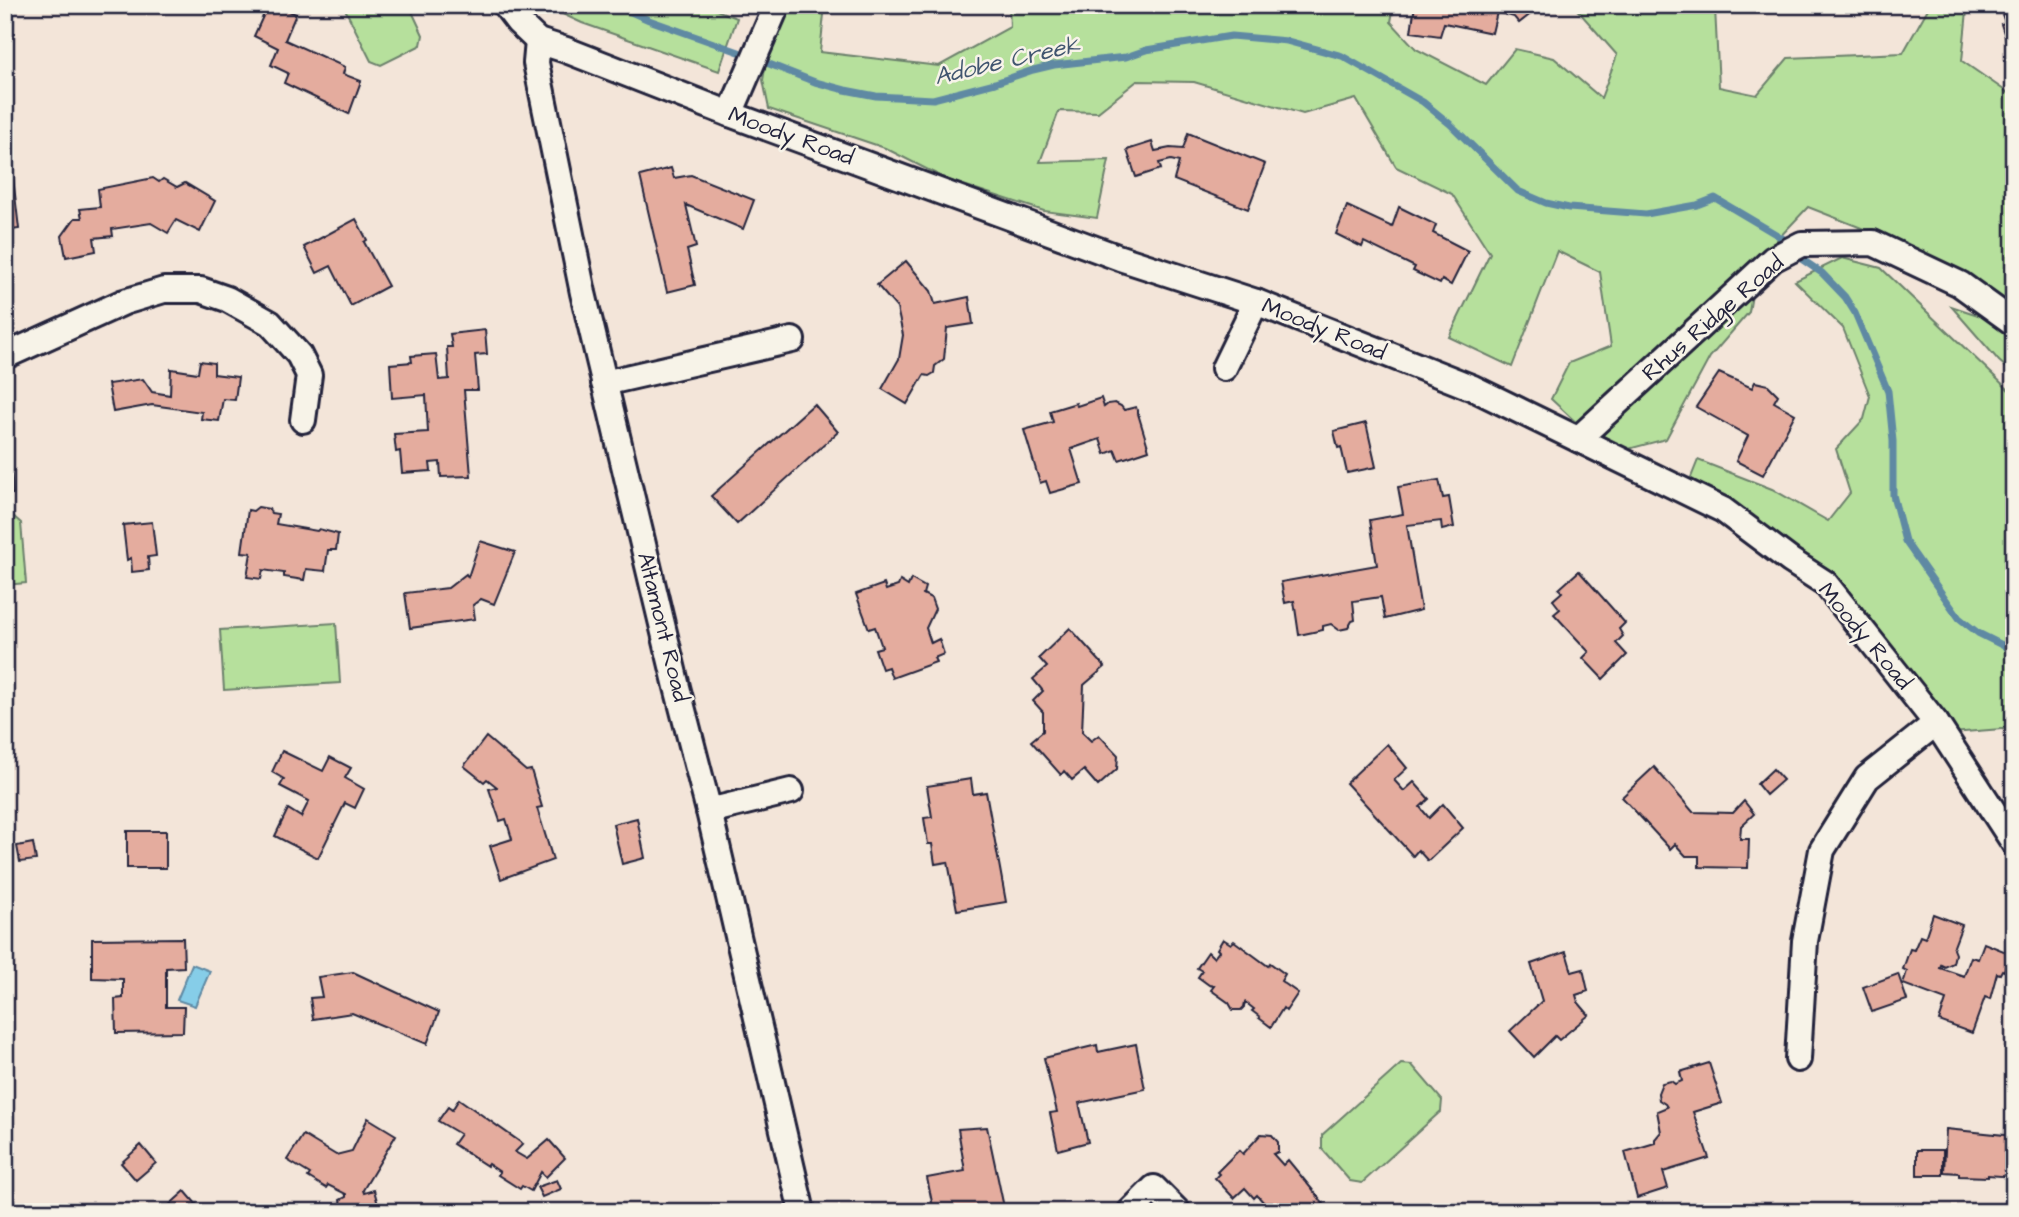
<svg xmlns="http://www.w3.org/2000/svg" width="2019" height="1217" font-family="'Architects Daughter',sans-serif">
  <style>
    .green { fill: #b6e09c; stroke: #6c816c; stroke-width: 2 }
    .water { fill: #86cde8; stroke: #5e89a3; stroke-width: 2 }
    .lines { fill: none; stroke-linecap: round; stroke-linejoin: round }
    .stream { stroke: #5e89a3; stroke-width: 7 }
    .building { fill: #e4ac9e; stroke: #22223b; stroke-width: 2 }
    .minor-casing { stroke: #22223b; stroke-width: 30 }
    .minor { stroke: #f7f3e8; stroke-width: 24 }
    .labels { text-anchor: middle; dominant-baseline: central; stroke-width: 5; stroke-linejoin: round; paint-order: stroke }
    .street-label { font-size: 23px; fill: #22223b; stroke: #f7f3e8 }
    .water-label { font-size: 24px; font-style: italic; fill: #40556f; stroke: #f7f3e8 }
  </style>
  <rect width="100%" height="100%" fill="#f3e5d9"/>
  <filter id="ink" filterUnits="userSpaceOnUse"><feTurbulence type="fractalNoise" baseFrequency=".0143" numOctaves="2"/><feDisplacementMap in="SourceGraphic" scale="14" xChannelSelector="R" yChannelSelector="G"/><feConvolveMatrix kernelMatrix="1 2 1 2 8 2 1 2 1" color-interpolation-filters="sRGB"/></filter>
  <g filter="url(#ink)">
    <g class="green">
      <path d="M343 5H409L423 35 421 45 381 65 371 61Z"/>
      <path d="M543 5H704L737 18 719 71 582 23Z"/>
      <path d="M776 5H825L820 52 939 66 1010 27 1009 5H1394L1391 22 1416 49 1486 85 1515 49 1554 58 1601 98 1617 55 1573 5H1719L1715 8 1719 87 1757 95 1788 58 1903 53 1930 5H1981L1967 11 1962 61 2014 97V304L1978 284 1919 257 1864 229 1808 207 1758 260 1749 312 1710 357 1666 439 1610 454 1551 399 1569 363 1611 346 1600 272 1557 251 1512 367 1449 337 1490 253 1452 194 1396 167 1356 99 1303 114 1194 82 1137 81 1098 112 1059 111 1040 162 1109 160 1097 218 1044 211 948 180 885 148 769 109 763 80Z"/>
      <path d="M1842 258 1881 268 2014 395V728L1952 733 1840 579 1688 485 1698 460 1772 489 1828 521 1850 493 1836 449 1864 419 1870 396 1843 328 1795 281Z"/>
      <path d="M1951 306 2014 327V374L1999 361Z"/>
      <path d="M13 516 21 523 26 583 5 585V517Z"/>
      <path d="M336 623 340 683 224 690 220 630Z"/>
      <path d="M1401 1064 1412 1065 1442 1100 1441 1111 1362 1183 1350 1181 1322 1149V1135Z"/>
    </g>
    <path class="water" d="M192 964 210 971 195 1006 177 1000Z"/>
    <g class="lines">
      <g class="stream">
        <path d="M615 5 649 20 739 52"/>
        <path d="M759 60 815 82 845 90 876 96 933 99 995 83 1033 70 1054 65 1126 57 1146 50 1231 36 1287 41 1342 56 1423 102 1450 124 1518 191 1546 203 1569 208 1646 214 1697 205 1715 198 1789 242"/>
        <path d="M1797 256 1822 273 1845 297 1855 313 1888 391 1893 441V495L1905 541 1959 618 1978 633 2014 651"/>
      </g>
    </g>
    <g class="building">
      <path d="M268 5H275L296 14 285 40 345 67 343 74 361 81 349 114 284 83 288 73 271 65 278 48 254 36Z"/>
      <path d="M1415 5H1540L1541 6 1519 23 1514 17 1497 12 1492 33 1444 23 1440 36 1411 32Z"/>
      <path d="M2014 8V64L2001 24 2005 23 2001 11Z"/>
      <path d="M1188 133 1265 164 1248 209 1174 180 1179 162 1171 160 1159 163 1161 169 1136 177 1127 150 1152 142 1155 151 1170 148 1183 149Z"/>
      <path d="M5 135H8L19 229 5 231Z"/>
      <path d="M671 168 674 178 691 175 754 200 743 229 686 205 696 247 687 250 695 285 667 292 640 176Z"/>
      <path d="M153 178 159 182 163 179 177 187 185 183 215 201 200 232 176 220 168 233 151 223 112 229 113 236 94 238 96 251 66 257 62 236 75 218H82L80 209 100 207 98 189Z"/>
      <path d="M1347 206 1392 227 1399 207 1436 225 1433 233 1468 251 1451 285 1442 280 1440 284 1413 271 1415 267 1364 242 1362 247 1336 234Z"/>
      <path d="M356 219 367 240 364 242 388 286 351 306 331 266 317 273 304 247Z"/>
      <path d="M906 261 931 291 935 304 969 297 973 324 947 328 944 359 935 366 934 373 929 376 924 375 907 404 882 389 899 359 903 335 897 308 877 285Z"/>
      <path d="M485 330 487 354 475 355 478 390H464L471 476 441 477 440 462 430 463 431 471 402 473 400 451 396 452 394 434 428 432 426 395 392 398 390 364 412 362 411 356 436 354 439 380 449 379 447 347H452L450 334Z"/>
      <path d="M200 361 214 363V374L238 377 235 400 223 399 219 421 201 419 202 412 152 405 113 412 108 384 143 379 152 392 170 395 171 369 198 373Z"/>
      <path d="M1719 373 1752 388 1755 382 1768 385 1778 395 1774 402 1795 414 1763 475 1736 461 1748 436 1696 407Z"/>
      <path d="M1101 398 1104 407 1108 404 1115 403 1121 406 1124 410 1136 407 1149 450 1119 460 1115 450 1105 454 1100 439 1071 449 1082 484 1050 493 1046 481 1040 483 1024 430 1053 422 1050 411 1076 403 1077 406Z"/>
      <path d="M814 404 838 432 737 524 711 496Z"/>
      <path d="M1366 423 1376 467 1347 473 1341 447 1338 448 1334 431Z"/>
      <path d="M5 437H9L13 494 5 495Z"/>
      <path d="M1439 480 1443 498 1449 497 1454 527 1442 530 1441 521 1407 525 1421 610 1385 619 1381 597 1353 601 1355 620 1352 621 1348 628 1339 630 1331 624 1323 626V630L1299 635 1294 601 1285 603 1281 582 1377 565 1370 520 1403 514 1398 487Z"/>
      <path d="M258 507 269 509 271 513 278 514 276 524 317 531 319 529 338 534 336 550H328L325 571 306 569 304 580 284 577V573L263 570 261 579 247 577 251 553 242 552 248 510 253 511Z"/>
      <path d="M152 522 156 556 148 557 149 570 132 572 131 558 127 560 123 525Z"/>
      <path d="M480 541 515 552 494 604 481 599 473 605 475 619 410 628 405 593 448 588 466 574 468 577Z"/>
      <path d="M1579 571 1625 623 1619 629 1623 636 1616 643 1627 655 1603 679 1583 658 1589 652 1554 614 1560 609 1553 600 1562 592 1559 589Z"/>
      <path d="M911 579 925 587 923 594 931 598 935 609 926 628 931 643 939 639 944 654 934 658 936 662 892 678 888 667 882 669 875 649 882 647 875 627 869 629 856 594 884 584 886 590 898 586 900 581 908 586Z"/>
      <path d="M1070 628 1105 667 1084 685 1082 732 1091 741 1099 735 1118 755 1117 769 1098 786 1084 770 1072 780 1064 771 1061 775 1031 741 1043 731V712L1033 701 1043 691 1033 679 1047 667 1039 658Z"/>
      <path d="M486 737 526 771 531 770 542 807 537 808 553 860 501 879 490 846 512 839 506 819 500 821 489 789 497 787 487 779 484 782 464 766Z"/>
      <path d="M1387 744 1407 768 1394 780 1404 791 1414 782 1429 799 1420 807 1429 818 1443 804 1463 828 1428 861 1418 850 1413 856 1346 783Z"/>
      <path d="M282 751 323 771 330 757 351 768 345 778 364 789 355 808 345 803 318 858 275 836 288 809 301 817 309 801 280 786 284 779 272 772Z"/>
      <path d="M1654 767 1693 812 1733 813 1744 801 1754 814 1741 826 1740 839H1749L1748 868 1699 867V856H1686L1675 844 1670 849 1622 797Z"/>
      <path d="M1773 769 1783 780 1766 795 1757 784Z"/>
      <path d="M971 779 973 794 986 792 1006 902 957 910 948 862 935 864 932 844H928L924 818 932 817 927 786Z"/>
      <path d="M637 818 645 858 622 864 613 824Z"/>
      <rect x="127" y="831" width="39" height="37"/>
      <path d="M33 843 36 860 20 862 17 846Z"/>
      <path d="M1933 914 1962 925 1953 949 1955 954 1953 963 1945 967 1941 965 1940 968 1964 976 1971 957 1978 959 1984 943 2009 953 2004 971 2002 970 2000 974 1997 973 1990 999 1985 997 1972 1033 1939 1021 1946 1000 1903 984 1907 971 1903 969 1910 949 1914 950 1920 936 1925 938Z"/>
      <path d="M183 938 184 967 166 968V1007H184L183 1032 116 1033 115 999 123 998V979L92 978V939Z"/>
      <path d="M1223 939 1231 944 1234 941 1268 966 1270 963 1285 974 1281 981 1298 993 1286 1011 1283 1008 1271 1027 1259 1018 1260 1017 1252 1011 1254 1009 1245 1002 1244 1007 1241 1010H1233L1229 1003 1211 990 1214 986 1209 985 1198 977 1202 971 1197 968 1208 952 1214 958 1219 951 1217 949Z"/>
      <path d="M1566 952 1572 972 1583 969 1588 991 1576 995 1578 1002 1589 1015 1559 1040 1555 1036 1534 1057 1510 1031 1542 1001 1531 964Z"/>
      <path d="M353 972 439 1012 427 1044 352 1013 313 1019 310 998 322 997 318 977Z"/>
      <path d="M1898 974 1907 1000 1872 1012 1863 987Z"/>
      <path d="M1136 1044 1145 1089 1079 1103 1088 1142 1058 1150 1050 1113 1057 1112 1044 1058 1097 1045 1098 1052Z"/>
      <path d="M1709 1063 1722 1103 1693 1112 1709 1158 1663 1172 1668 1188 1637 1198 1625 1152 1655 1143V1139L1661 1132 1657 1111 1667 1107 1665 1104 1659 1100 1658 1093 1662 1083 1671 1081 1675 1084 1682 1081 1680 1072Z"/>
      <path d="M459 1099 523 1144 515 1152 527 1159 549 1140 565 1158 546 1177 541 1172 531 1191 522 1186 520 1189 498 1175 500 1172 488 1164 487 1166 453 1144 460 1134 438 1121 448 1107 452 1110Z"/>
      <path d="M368 1118 396 1135 363 1190 364 1193 374 1190 380 1212H343L340 1200 346 1197V1194L328 1185 326 1188 308 1177 310 1174 287 1160 303 1135 336 1155 352 1151Z"/>
      <path d="M987 1127 1005 1212H934L927 1178 965 1171 958 1129Z"/>
      <path d="M1946 1129 2014 1136V1177L1988 1175V1177L1959 1176V1173L1944 1172Z"/>
      <path d="M1261 1134 1272 1135 1278 1142V1152L1273 1154 1283 1165 1288 1160 1324 1204 1315 1212H1272L1257 1195 1254 1198 1245 1188 1234 1198 1215 1178 1219 1174 1217 1172 1239 1150 1243 1154Z"/>
      <path d="M141 1145 156 1163 136 1180 121 1163Z"/>
      <rect x="1917" y="1150" width="26" height="25"/>
      <path d="M557 1180 561 1189 542 1197 537 1187Z"/>
      <path d="M185 1191 203 1212H172L167 1207Z"/>
    </g>
    <g class="lines">
      <defs>
        <g id="minor">
          <path d="M505 5 518 22 538 41 566 50 730 114 1120 258 1256 302 1473 388 1723 510 1791 561 1825 583 1936 723 2014 843"/>
          <path d="M538 41 536 63 583 293 677 687 709 811 802 1212"/>
          <path d="M730 114 777 5"/>
          <path d="M5 356 124 302 164 290H201L227 299 270 323 299 355 309 375 303 420"/>
          <path d="M1224 368 1256 302"/>
          <path d="M604 383 792 340"/>
          <path d="M1578 439 1773 259 1802 244 1873 243 1960 284 2014 323"/>
          <path d="M709 811 791 791"/>
          <path d="M1798 1059 1805 941 1822 850 1867 778 1936 723"/>
          <path d="M1130 1212 1154 1188 1178 1212"/>
        </g>
      </defs>
      <use href="#minor" class="minor-casing"/>
      <use href="#minor" class="minor"/>
    </g>
  </g>
  <g class="labels">
    <g class="street-label">
      <text transform="translate(791 136) rotate(20)">Moody Road</text>
      <text transform="translate(1713 318) rotate(-41)">Rhus Ridge Road</text>
      <text transform="translate(1324 329) rotate(22)">Moody Road</text>
      <text transform="translate(663 627) rotate(76)">Altamont Road</text>
      <text transform="translate(1865 636) rotate(50)">Moody Road</text>
    </g>
    <g class="water-label">
      <text transform="translate(1007 61) rotate(-13)">Adobe Creek</text>
    </g>
  </g>
  <rect width="2019" height="1217" fill="none" stroke="#f7f3e8" stroke-width="28"/>
  <rect x="14" y="14" width="1991" height="1189" fill="none" stroke="#22223b" stroke-width="2.5" filter="url(#ink)"/>
</svg>
